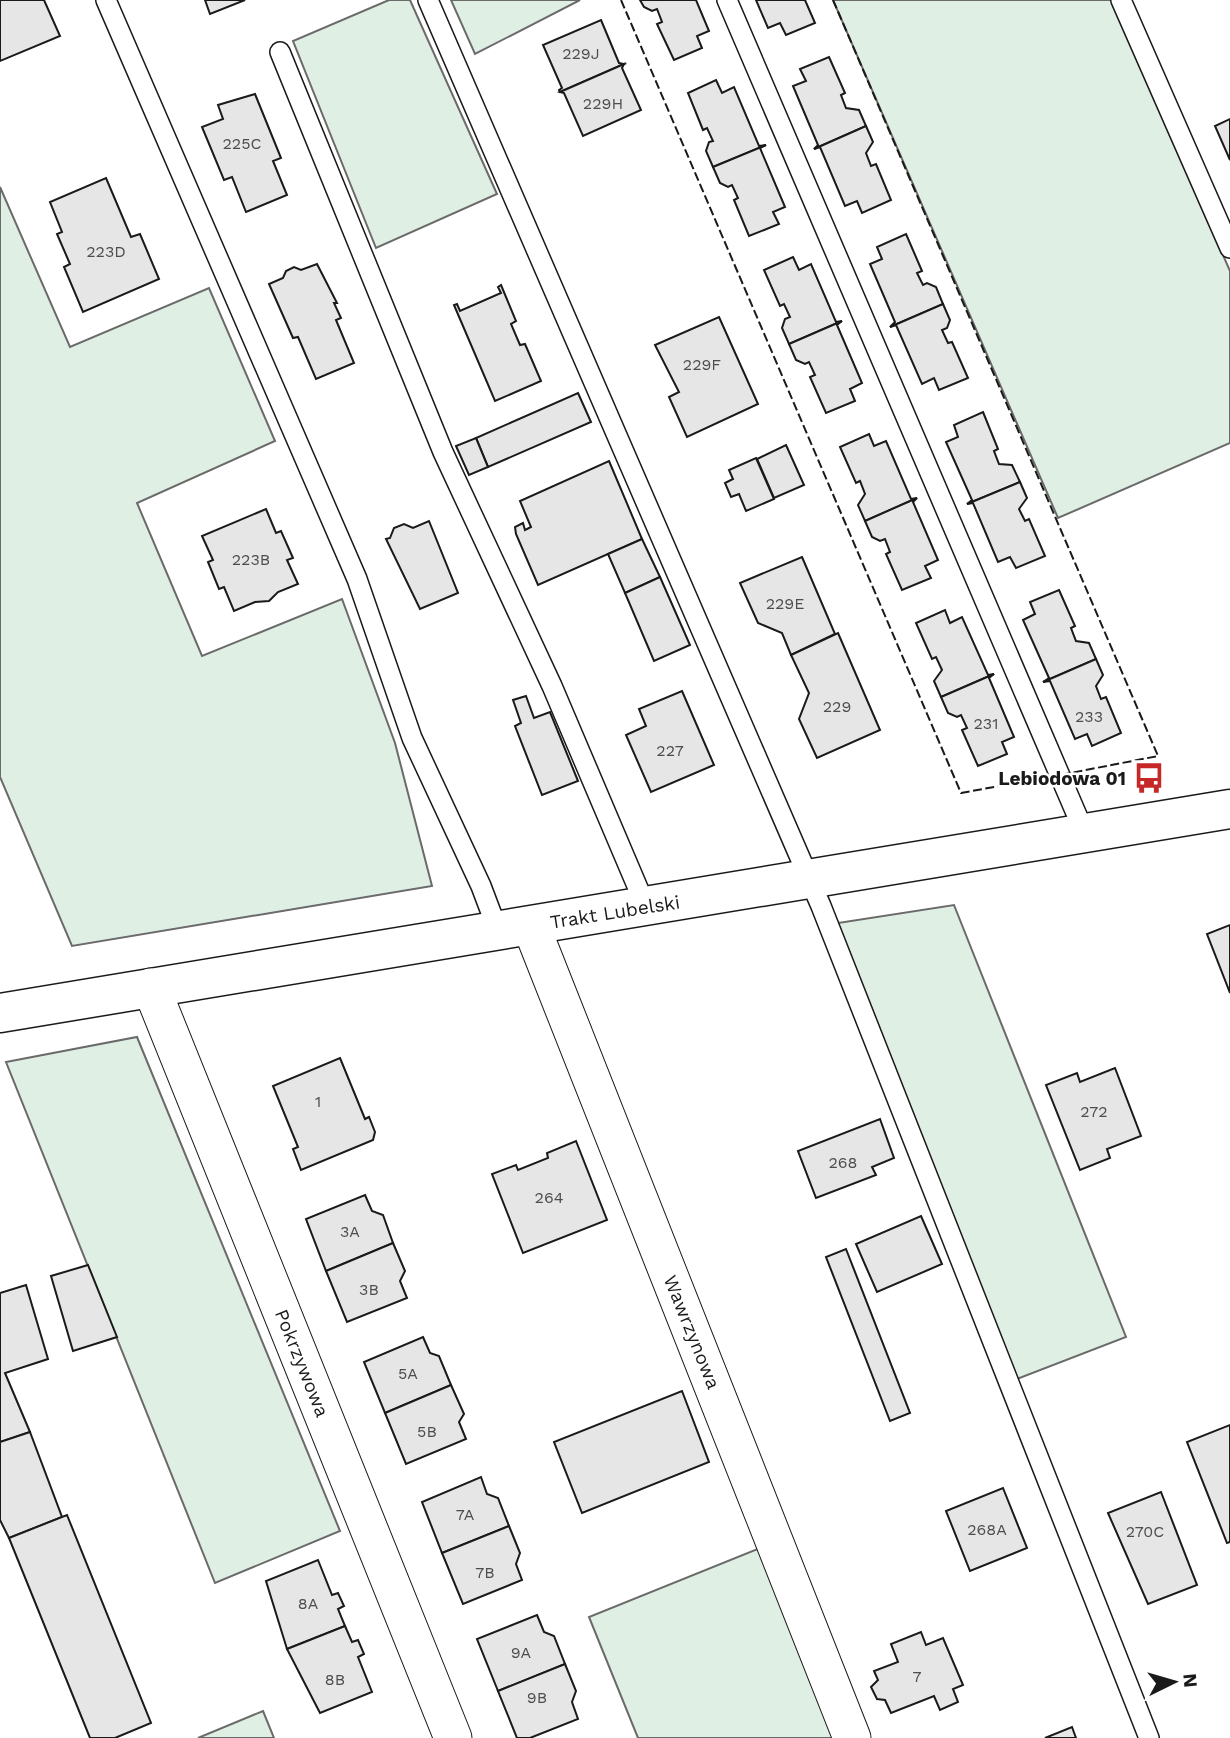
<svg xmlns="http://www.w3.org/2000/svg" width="1230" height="1738" font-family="'Work Sans',sans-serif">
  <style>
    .green { fill: #e0efe3; stroke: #6a6a6a; stroke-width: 2 }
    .building { fill: #e6e6e6; stroke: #1a1a1a; stroke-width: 2 }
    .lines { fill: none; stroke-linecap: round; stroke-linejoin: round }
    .service-casing { stroke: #1a1a1a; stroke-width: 22 }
    .minor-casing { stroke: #1a1a1a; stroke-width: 39 }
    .tertiary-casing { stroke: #1a1a1a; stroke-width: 41 }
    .service { stroke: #fff; stroke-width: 19 }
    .minor { stroke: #fff; stroke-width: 37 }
    .tertiary { stroke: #fff; stroke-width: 38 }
    .fence { stroke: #1a1a1a; stroke-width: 2; stroke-dasharray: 9 3.5; stroke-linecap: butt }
    .labels { text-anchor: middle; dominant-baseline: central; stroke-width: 5; stroke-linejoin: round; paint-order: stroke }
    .number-label { font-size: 16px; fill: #4d4d4d }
    .poi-label { font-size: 19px; font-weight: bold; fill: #1a1a1a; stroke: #fff; text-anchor: end }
    .street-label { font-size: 19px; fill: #1a1a1a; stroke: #fff }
  </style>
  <rect width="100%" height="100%" fill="#fff"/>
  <g class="green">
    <path d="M389 0H410L497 194 376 248 293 41Z"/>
    <path d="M451 0H580L475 54Z"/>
    <path d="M833 0H1111L1230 271V443L1058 518Z"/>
    <path d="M0 187 70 347 209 288 275 441 137 503 202 656 342 599 395 743 432 886 72 946 0 777Z"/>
    <path d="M954 905 1126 1337 1017 1379 838 923Z"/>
    <path d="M137 1037 340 1531 215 1583 6 1062Z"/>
    <path d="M760 1548 833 1738H638L589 1617Z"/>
    <path d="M263 1711 274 1738H198Z"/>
  </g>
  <g class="building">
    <path d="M0 0H44L60 36 0 61Z"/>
    <path d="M205 0H245L210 14Z"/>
    <path d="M640 0H696L709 31 697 36 702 48 674 60 657 24 662 22 657 9 652 11 644 7Z"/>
    <path d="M756 0H805L815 23 786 35 780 23 768 28Z"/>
    <path d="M601 20 619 63 624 64 560 92 559 90 562 88 543 45Z"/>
    <path d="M829 57 845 93 841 95 846 108 859 110 866 126 814 149 818 145 793 86 806 81 800 69Z"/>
    <path d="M624 64 622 68 641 110 583 136 564 93 560 92Z"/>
    <path d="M716 80 722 93 734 87 759 146 766 145 713 167 706 151 709 142 713 141 707 128 703 130 688 93Z"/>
    <path d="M255 94 281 158 273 161 287 195 246 212 232 177 224 180 202 127 223 119 218 105Z"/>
    <path d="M1230 119V160L1215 126Z"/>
    <path d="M866 126 873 142 866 153 871 166 876 164 891 200 862 213 857 201 845 206 820 147 814 149Z"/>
    <path d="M766 145 760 148 785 207 773 212 779 224 749 236 734 200 738 198 732 185 728 187 720 183 713 167Z"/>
    <path d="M106 178 131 237 140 234 159 279 83 312 64 267 70 264 57 234 62 232 50 202Z"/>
    <path d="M906 234 922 271 917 273 923 285 927 283 936 287 943 304 890 327 895 322 870 264 882 259 877 247Z"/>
    <path d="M793 257 799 270 811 264 836 322 842 321 789 344 782 328 785 319 790 317 784 304 780 306 764 270Z"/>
    <path d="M317 264 337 303H334L341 318 336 320 354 363 316 379 298 337 293 338 269 284 283 278 286 271 294 267 301 270Z"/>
    <path d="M501 285 516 321 511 324 520 345 525 344 541 381 495 401 454 305 457 304 460 311 501 293 498 287Z"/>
    <path d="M943 304 950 320 947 328 942 330 948 343 952 342 968 378 939 390 934 378 922 384 896 325 890 327Z"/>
    <path d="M719 317 758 404 687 437 669 397 679 392 655 345Z"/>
    <path d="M842 321 837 325 862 383 850 389 855 401 826 413 810 377 815 375 809 362 805 364 796 360 789 344Z"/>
    <path d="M578 393 591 422 488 467 476 438Z"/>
    <path d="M983 412 998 449 994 451 999 464 1012 465 1020 482 967 504 972 500 946 442 958 437 954 425Z"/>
    <path d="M869 434 874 446 886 441 911 499 917 498 865 521 858 505 865 494 860 481 856 483 840 447Z"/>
    <path d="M476 438 488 467 469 475 456 446Z"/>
    <path d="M786 445 804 485 774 498 757 459Z"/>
    <path d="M756 458 774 499 746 511 739 494 731 497 725 483 733 479 729 470Z"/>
    <path d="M609 461 642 539 538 585 516 534 515 527 523 523 525 530 531 527 520 501Z"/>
    <path d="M1020 482 1027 498 1019 509 1025 521 1029 519 1045 556 1016 568 1010 557 998 562 973 503 967 504Z"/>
    <path d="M917 498 913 502 938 560 925 566 931 578 902 590 886 554 890 552 885 539 880 541 872 537 865 521Z"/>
    <path d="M266 509 276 533 281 531 293 558 287 560 298 584 278 592 269 601 255 602 234 611 224 587 219 589 208 562 213 560 202 536Z"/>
    <path d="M429 521 458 593 420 609 386 539 390 538 394 528 404 524 413 528Z"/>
    <path d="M642 539 660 577 625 593 608 554Z"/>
    <path d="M802 557 835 634 791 655 782 633 758 623 740 583Z"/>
    <path d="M660 577 690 645 654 661 625 593Z"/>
    <path d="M1059 590 1075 626 1071 628 1076 641 1089 643 1096 659 1043 682 1049 678 1023 620 1035 614 1030 602Z"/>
    <path d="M945 610 950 623 962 617 988 675 994 674 941 697 934 681 942 670 936 657 932 659 916 623Z"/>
    <path d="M838 633 880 730 817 758 799 719 809 693 791 655Z"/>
    <path d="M1096 659 1103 675 1096 686 1101 699 1106 697 1121 733 1092 746 1087 734 1075 739 1050 681 1043 682Z"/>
    <path d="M994 674 989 678 1014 737 1002 742 1007 754 978 766 962 730 967 728 961 715 957 717 948 713 941 697Z"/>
    <path d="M682 691 714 765 651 792 626 735 646 726 639 709Z"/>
    <path d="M526 696 534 718 550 712 578 781 542 795 515 726 521 723 513 700Z"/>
    <path d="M1230 925V993L1207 934Z"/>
    <path d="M340 1058 365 1119 369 1117 375 1132 373 1140 301 1170 293 1149 298 1147 273 1086Z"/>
    <path d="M1115 1068 1141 1136 1107 1149 1110 1158 1080 1170 1046 1085 1077 1073 1080 1082Z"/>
    <path d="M880 1119 894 1158 872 1167 876 1175 816 1198 798 1151Z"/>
    <path d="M576 1141 607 1220 523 1253 492 1174 516 1165 518 1170 548 1158 547 1153Z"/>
    <path d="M365 1195 372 1211 383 1215 393 1243 326 1271 306 1219Z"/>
    <path d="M921 1216 942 1264 877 1292 856 1244Z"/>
    <path d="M393 1243 405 1271 400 1281 407 1298 347 1322 326 1271Z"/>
    <path d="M846 1249 910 1413 890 1421 826 1257Z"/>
    <path d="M88 1265 117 1337 73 1351 51 1276Z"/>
    <path d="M26 1285 48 1359 5 1373 30 1432 0 1442V1293Z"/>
    <path d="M423 1337 430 1353 439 1356 451 1385 385 1413 364 1362Z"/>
    <path d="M451 1385 464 1414 459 1422 466 1439 406 1464 385 1413Z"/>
    <path d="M682 1391 709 1462 582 1513 554 1442Z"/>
    <path d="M1230 1425V1542L1227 1543 1187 1442Z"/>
    <path d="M30 1432 62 1517 9 1538 0 1520V1442Z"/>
    <path d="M481 1477 487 1494 498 1498 509 1526 442 1553 422 1502Z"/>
    <path d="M1003 1488 1027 1548 970 1571 946 1511Z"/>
    <path d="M1161 1492 1197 1585 1148 1604 1108 1513Z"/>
    <path d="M67 1515 151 1723 115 1738H90L9 1538Z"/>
    <path d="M509 1526 520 1553 516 1564 522 1580 463 1604 442 1553Z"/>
    <path d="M318 1560 332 1595 338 1593 344 1606 338 1609 345 1626 287 1649 266 1581Z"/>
    <path d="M537 1615 544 1632 554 1636 565 1664 498 1691 477 1639Z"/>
    <path d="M345 1626 352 1642 358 1640 364 1654 358 1657 372 1692 320 1713 287 1649Z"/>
    <path d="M921 1632 926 1645 943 1638 963 1685 953 1689 958 1702 940 1710 934 1696 891 1713 885 1700 877 1699 871 1687 878 1680 874 1671 898 1662 891 1644Z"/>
    <path d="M565 1664 576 1691 572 1702 578 1719 530 1738H517L498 1691Z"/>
    <path d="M1072 1727 1076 1738H1045Z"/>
  </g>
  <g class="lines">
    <defs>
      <g id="service">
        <path d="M106 0 357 579 412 738 481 886 498 931"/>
        <path d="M428 0 821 906 1149 1738"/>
        <path d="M727 0 1085 834"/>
        <path d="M1121 0 1230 248"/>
        <path d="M280 52 443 452 552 686 646 907"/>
      </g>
      <g id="minor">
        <path d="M531 926 852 1738"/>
        <path d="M151 987 453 1738"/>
      </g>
      <path id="tertiary" d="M0 1013 1230 809"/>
    </defs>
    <use href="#service" class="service-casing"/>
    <use href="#minor" class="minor-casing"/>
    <use href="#tertiary" class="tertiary-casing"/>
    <use href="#service" class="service"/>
    <use href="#minor" class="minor"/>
    <use href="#tertiary" class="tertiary"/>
    <g class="fence">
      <path d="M621 0 961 793 1055 776"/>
      <path d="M833 0 1158 756 1065 774"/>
    </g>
  </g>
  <defs>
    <symbol id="bus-bare" viewBox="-9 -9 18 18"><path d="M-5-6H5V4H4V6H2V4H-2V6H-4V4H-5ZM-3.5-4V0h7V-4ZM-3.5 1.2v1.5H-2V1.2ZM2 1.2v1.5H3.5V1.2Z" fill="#c62828" stroke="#fff" stroke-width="2.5" paint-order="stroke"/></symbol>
  </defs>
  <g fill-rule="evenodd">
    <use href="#bus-bare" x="1127" y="756" width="44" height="44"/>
  </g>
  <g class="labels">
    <g class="number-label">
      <text x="581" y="53">229J</text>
      <text x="603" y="103">229H</text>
      <text x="242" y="143">225C</text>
      <text x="106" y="251">223D</text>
      <text x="702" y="364">229F</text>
      <text x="251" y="559">223B</text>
      <text x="785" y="603">229E</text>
      <text x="837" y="706">229</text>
      <text x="1089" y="716">233</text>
      <text x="986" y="723">231</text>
      <text x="670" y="750">227</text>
      <text x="318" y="1101">1</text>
      <text x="1094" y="1111">272</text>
      <text x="843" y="1162">268</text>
      <text x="549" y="1197">264</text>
      <text x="350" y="1231">3A</text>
      <text x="369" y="1289">3B</text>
      <text x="408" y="1373">5A</text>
      <text x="427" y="1431">5B</text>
      <text x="465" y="1514">7A</text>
      <text x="987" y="1529">268A</text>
      <text x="1145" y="1531">270C</text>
      <text x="485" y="1572">7B</text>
      <text x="308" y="1603">8A</text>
      <text x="521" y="1652">9A</text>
      <text x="917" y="1676">7</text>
      <text x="335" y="1679">8B</text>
      <text x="537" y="1697">9B</text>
    </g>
    <g class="poi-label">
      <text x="1126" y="778">Lebiodowa 01</text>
    </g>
    <g class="street-label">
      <text transform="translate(615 912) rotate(-9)">Trakt Lubelski</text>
      <text transform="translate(692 1332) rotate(68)">Wawrzynowa</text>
      <text transform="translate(302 1363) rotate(68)">Pokrzywowa</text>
    </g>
  </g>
  <g transform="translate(1174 1682) rotate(85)" stroke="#ffffff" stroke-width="5" paint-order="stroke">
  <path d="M0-5L12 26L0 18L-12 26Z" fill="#1a1a1a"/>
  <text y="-10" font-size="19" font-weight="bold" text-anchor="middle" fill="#1a1a1a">N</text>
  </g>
</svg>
